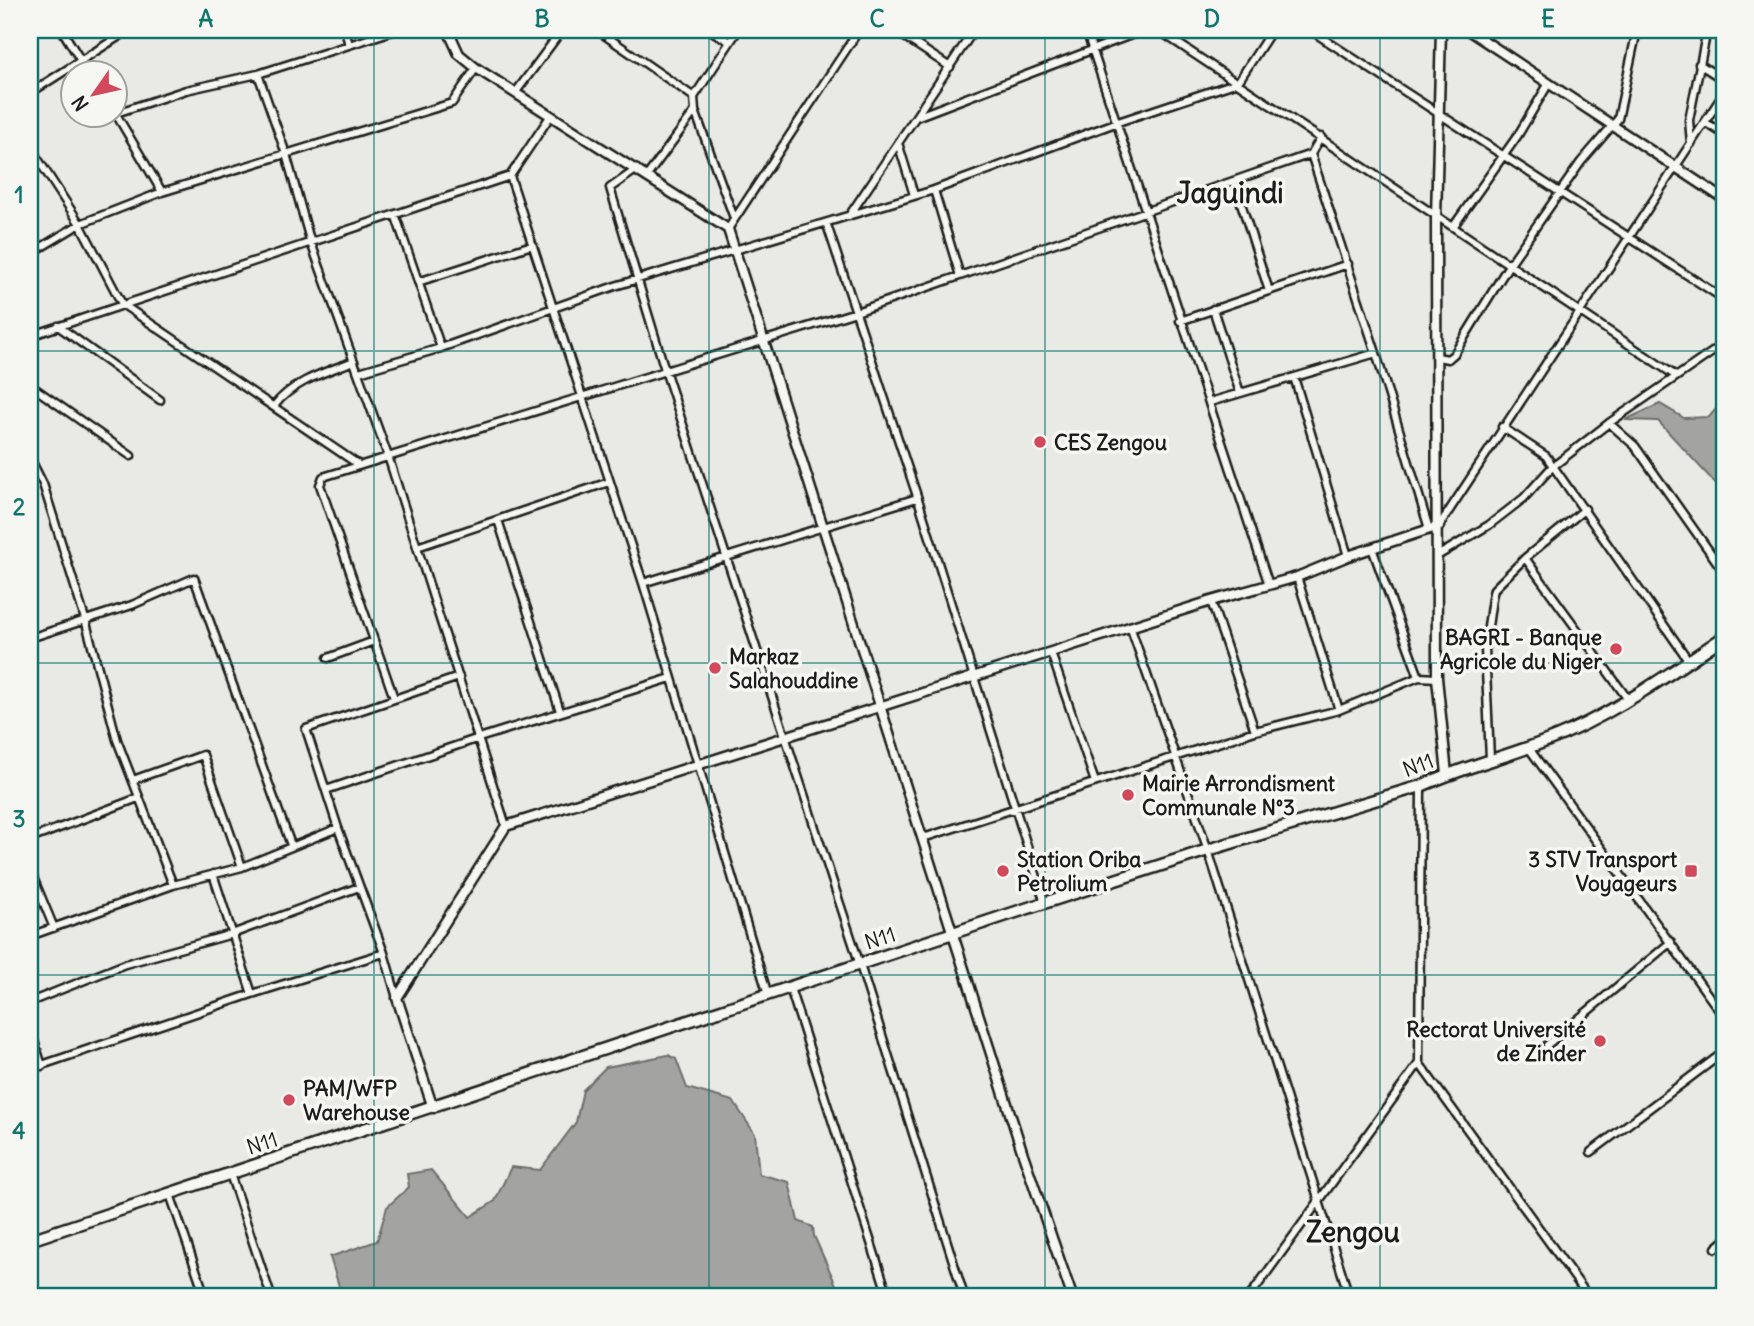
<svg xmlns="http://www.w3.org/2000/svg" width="1754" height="1326" viewBox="0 0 1754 1326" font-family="Delius,sans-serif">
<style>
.water{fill:#a3a3a1;stroke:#6d6d6c;stroke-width:2}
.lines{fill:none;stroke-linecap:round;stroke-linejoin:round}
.minor-casing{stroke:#1c1c1c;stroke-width:11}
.tertiary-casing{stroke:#1c1c1c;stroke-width:13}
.primary-casing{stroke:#1c1c1c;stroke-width:15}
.minor{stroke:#f6f6f2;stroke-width:6}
.tertiary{stroke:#f6f6f2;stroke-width:8}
.primary{stroke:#f6f6f2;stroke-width:10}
.grid{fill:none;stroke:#0f766e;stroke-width:2;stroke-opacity:0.55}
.poi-dot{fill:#d1495b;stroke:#f6f6f2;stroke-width:2.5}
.labels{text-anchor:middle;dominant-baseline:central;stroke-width:7;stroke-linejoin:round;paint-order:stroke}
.poi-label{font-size:21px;font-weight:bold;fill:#1c1c1c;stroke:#f6f6f2;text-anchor:start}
.street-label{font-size:21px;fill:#1c1c1c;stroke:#f6f6f2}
.district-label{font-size:28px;font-weight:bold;fill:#1c1c1c;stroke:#f6f6f2}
.neatline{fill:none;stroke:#0f766e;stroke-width:2.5}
.grid-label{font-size:23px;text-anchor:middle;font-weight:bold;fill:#0f766e}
</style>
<rect width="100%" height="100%" fill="#e9e9e5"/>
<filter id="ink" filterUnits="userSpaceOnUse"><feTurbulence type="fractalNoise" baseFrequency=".0143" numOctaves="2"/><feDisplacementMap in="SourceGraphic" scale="14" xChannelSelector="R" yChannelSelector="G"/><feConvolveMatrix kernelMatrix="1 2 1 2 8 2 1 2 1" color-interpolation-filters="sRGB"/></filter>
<g filter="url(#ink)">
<path class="water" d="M 1724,400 L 1724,488 L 1715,483 L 1658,421 L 1625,420 L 1660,404 L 1684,418 L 1709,417 Z
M 668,1055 L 676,1059 L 687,1088 L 733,1101 L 755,1134 L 759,1174 L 789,1182 L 798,1221 L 813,1227 L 814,1236 L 841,1296 L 342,1296 L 330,1257 L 377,1241 L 387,1207 L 409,1187 L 407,1174 L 431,1170 L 470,1217 L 495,1201 L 511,1167 L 540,1170 L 576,1122 L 583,1090 L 606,1067 Z"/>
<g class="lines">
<defs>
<path id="minor" d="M 62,30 L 89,74
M 345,30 L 349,45
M 597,30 L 694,97
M 710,30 L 730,42
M 894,30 L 950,67
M 1086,30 L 1269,585
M 1158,30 L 1676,376
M 1310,30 L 1724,299
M 1620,30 L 1636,36
M 1699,64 L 1724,80
M 258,74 L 286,154 L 310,240 L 388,456 L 506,826
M 516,92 L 562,30
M 30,93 L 129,30
M 695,111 L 734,218
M 116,113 L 186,90 L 258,74 L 396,30
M 116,114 L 162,192
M 916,117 L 1144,30
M 1706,123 L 1724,134
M 1691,144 L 1689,120 L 1707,30
M 899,146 L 914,195
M 30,147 L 80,224 L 122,304 L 359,465
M 1311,154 L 1376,353 L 1429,529
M 637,169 L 610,188 L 665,370 L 860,965 L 964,1296
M 510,176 L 643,583 L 768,995
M 647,176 L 695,111 L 694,97 L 738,30
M 1234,181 L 1269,291
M 934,190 L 960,276
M 395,214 L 441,348
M 849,216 L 974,30
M 827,225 L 918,499 L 1045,903
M 1453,227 L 1518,135 L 1549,83
M 728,229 L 859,30
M 30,254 L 80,224 L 162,192 L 452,103 L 476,68
M 418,282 L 532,245
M 1213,309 L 1240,393
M 1180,321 L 1348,264
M 58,326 L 160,400
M 30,336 L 510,176 L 551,115
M 1437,357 L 1448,359 L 1454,354 L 1509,265 L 1581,162 L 1618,119 L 1637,30
M 359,372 L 441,348 L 615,286 L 934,190 L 1118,122 L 1238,82 L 1272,30
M 1294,377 L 1348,556
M 30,385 L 131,456
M 1210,402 L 1376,353
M 274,406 C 293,381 326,372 354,361
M 1609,423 L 1635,446 L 1724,572
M 1502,427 L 1546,456 L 1689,661
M 30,458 L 43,484 L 85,619 L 117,740 L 173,885
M 1585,509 L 1525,558 L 1627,698
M 498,520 L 560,711
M 1439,526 L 1724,93
M 417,547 L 609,482
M 1372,548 L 1419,677
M 1439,555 L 1489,525 L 1524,498 L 1551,468 L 1609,423 L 1724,344
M 1297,577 L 1339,710
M 643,583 L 917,498
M 1211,601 L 1255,731
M 1130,626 L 1208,850 L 1349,1296
M 30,638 L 132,605 L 194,578 L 291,845
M 1051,653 L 1095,782
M 328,658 L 374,641
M 394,698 L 320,485 L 323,477 L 856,312 L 1311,154 L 1321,137
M 1528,747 L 1724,1017
M 1490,759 L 1485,648 L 1492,598 L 1494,589 L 1525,558
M 133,780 L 203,755 L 242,867
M 326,790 L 479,738 L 671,678
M 923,838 L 1255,731 L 1339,710 L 1419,677 L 1437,678
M 30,839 L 138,798
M 30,870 L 54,928
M 213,874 L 252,994
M 30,936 L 173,885 L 242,867 L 338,828
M 790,988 L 888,1296
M 397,998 L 384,953 L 338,828 L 306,729 L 459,677
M 30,1002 L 125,964 L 232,934 L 359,887
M 30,1028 L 42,1066
M 1547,1045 L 1671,942
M 1419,1063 L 1588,1296
M 30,1069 L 252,994 L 384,953
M 1591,1152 L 1724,1052
M 230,1174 L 271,1296
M 170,1194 L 205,1296
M 1716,1248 L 1724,1241
M 1250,1296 L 1419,1063 L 1421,786"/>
<path id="tertiary" d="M 448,30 L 459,54 L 476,68 L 728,229 L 1023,1154 L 1072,1296
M 1441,30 L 1436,217 L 1437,678 L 1447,774
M 1468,30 L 1724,199
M 433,1108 L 397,998 L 506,826 L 1211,601 L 1297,577 L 1348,556 L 1439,526"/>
<path id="primary" d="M 30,1240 L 1013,913 L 1208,850 L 1421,786 C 1469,764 1520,754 1568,732 C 1623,707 1674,671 1724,637"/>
</defs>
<use href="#minor" class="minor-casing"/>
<use href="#tertiary" class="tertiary-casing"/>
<use href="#primary" class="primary-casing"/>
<use href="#minor" class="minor"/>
<use href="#tertiary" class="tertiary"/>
<use href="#primary" class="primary"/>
</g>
</g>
<path class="grid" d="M 374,30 L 374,1296M 709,30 L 709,1296M 1045,30 L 1045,1296M 1380,30 L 1380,1296M 30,351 L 1724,351M 30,663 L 1724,663M 30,975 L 1724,975"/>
<g class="poi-dot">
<circle cx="1040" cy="442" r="7"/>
<circle cx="1616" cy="649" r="7"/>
<circle cx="715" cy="668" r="7"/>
<circle cx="1128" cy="795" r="7"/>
<circle cx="1003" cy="871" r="7"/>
<rect x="1684" y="864" width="14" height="14" rx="3.5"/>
<circle cx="1600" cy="1041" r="7"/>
<circle cx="289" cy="1100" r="7"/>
</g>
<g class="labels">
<g class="poi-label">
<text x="1054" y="442">CES Zengou</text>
<text x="1602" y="637" text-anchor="end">BAGRI - Banque<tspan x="1602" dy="24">Agricole du Niger</tspan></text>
<text x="729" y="656">Markaz<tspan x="729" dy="24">Salahouddine</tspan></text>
<text x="1142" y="783">Mairie Arrondisment<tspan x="1142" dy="24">Communale N°3</tspan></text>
<text x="1017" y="859">Station Oriba<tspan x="1017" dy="24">Petrolium</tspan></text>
<text x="1677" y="859" text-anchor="end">3 STV Transport<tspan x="1677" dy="24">Voyageurs</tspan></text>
<text x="1586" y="1029" text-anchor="end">Rectorat Université<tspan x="1586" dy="24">de Zinder</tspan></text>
<text x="303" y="1088">PAM/WFP<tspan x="303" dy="24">Warehouse</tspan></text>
</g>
<g class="street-label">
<text transform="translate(1418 765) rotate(-21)">N11</text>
<text transform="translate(880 938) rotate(-18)">N11</text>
<text transform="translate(262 1143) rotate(-18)">N11</text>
</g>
<g class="district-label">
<text x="1230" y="193">Jaguindi</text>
<text x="1353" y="1232">Zengou</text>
</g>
</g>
<rect width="1754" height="1326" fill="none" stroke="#f6f6f2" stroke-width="77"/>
<g transform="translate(94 94) rotate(236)"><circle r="33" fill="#f6f6f2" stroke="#9f9f9c" stroke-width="2"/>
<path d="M0-5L12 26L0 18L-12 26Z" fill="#d1495b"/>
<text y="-10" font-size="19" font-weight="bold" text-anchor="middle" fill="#1c1c1c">N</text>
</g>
<rect x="38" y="38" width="1678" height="1250" class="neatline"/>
<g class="grid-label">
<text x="206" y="27">A</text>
<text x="542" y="27">B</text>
<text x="877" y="27">C</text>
<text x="1212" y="27">D</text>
<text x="1548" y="27">E</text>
<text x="19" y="203">1</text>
<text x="19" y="515">2</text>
<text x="19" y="827">3</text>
<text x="19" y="1139">4</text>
</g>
</svg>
